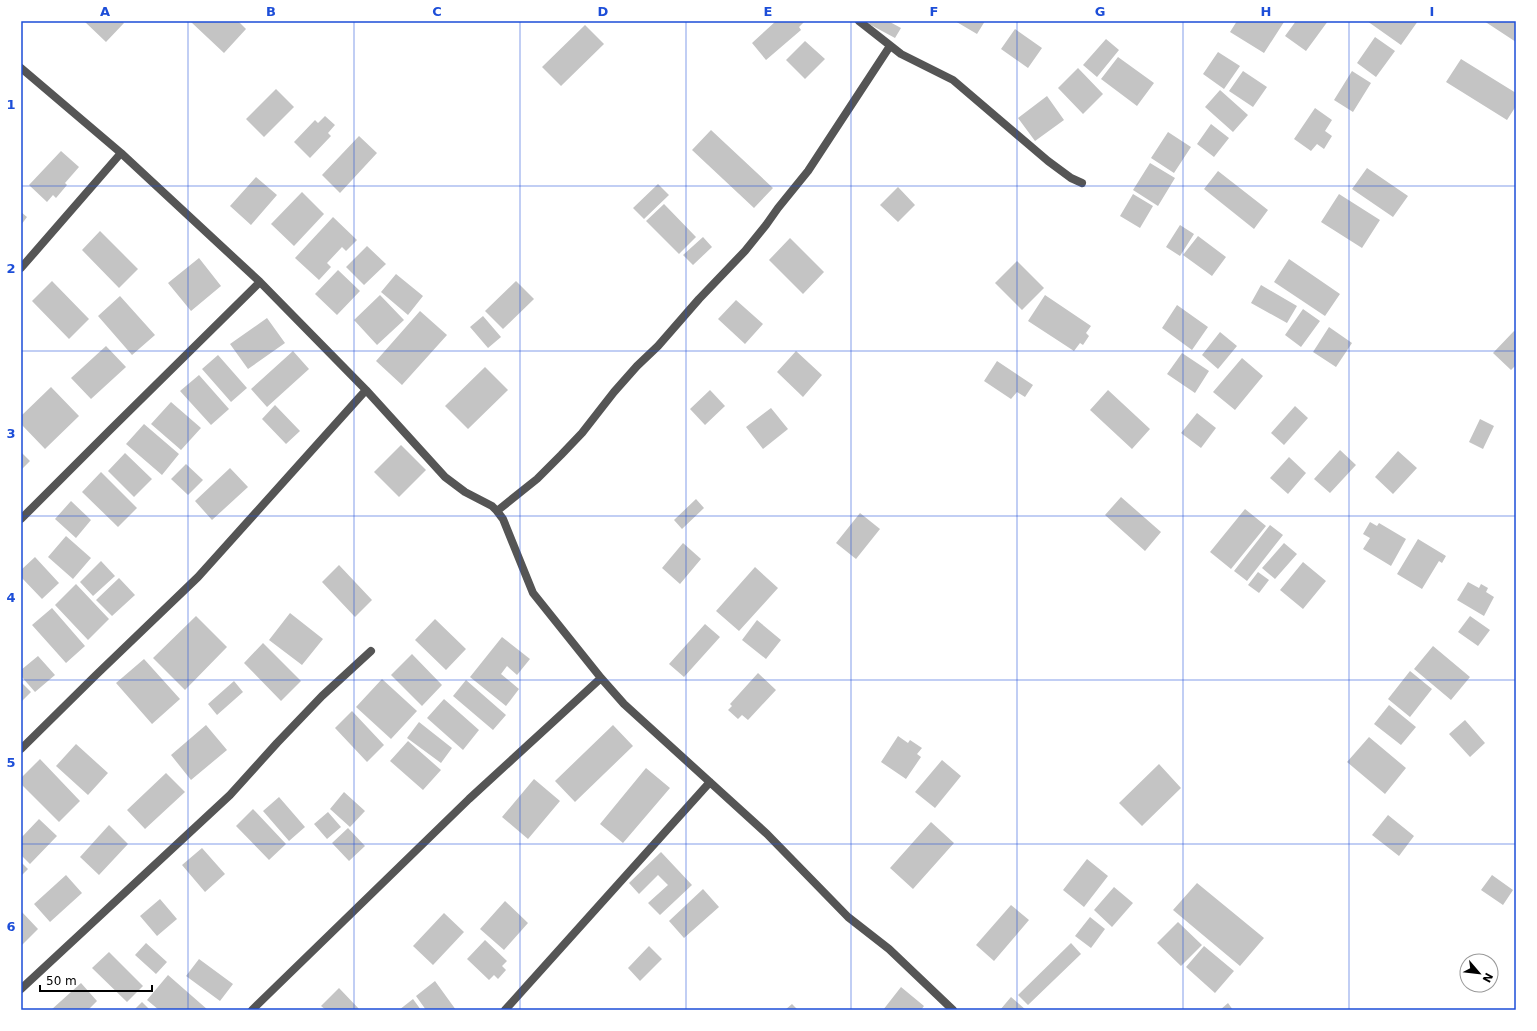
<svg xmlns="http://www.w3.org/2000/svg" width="1537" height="1031" viewBox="0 0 1537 1031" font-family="'DejaVu Sans',sans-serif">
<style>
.building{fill:#c4c4c4}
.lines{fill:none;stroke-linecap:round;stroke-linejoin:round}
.minor{stroke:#555;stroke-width:8}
.grid{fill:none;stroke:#1d4ed8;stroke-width:1;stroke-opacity:0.55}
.neatline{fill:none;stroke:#1d4ed8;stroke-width:1.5}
.grid-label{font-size:13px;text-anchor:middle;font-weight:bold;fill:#1d4ed8}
</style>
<rect width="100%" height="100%" fill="#fff"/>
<path class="building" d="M 84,21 L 122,21 L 124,23 L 106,42 Z
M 192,21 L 238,21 L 246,29 L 224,53 L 191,22 Z
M 776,21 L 802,21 L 804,22 L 799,27 L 801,30 L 766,60 L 752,43 Z
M 870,21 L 888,21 L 901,28 L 895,38 L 869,24 Z
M 955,21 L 985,21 L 977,34 Z
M 1237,21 L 1282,21 L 1284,22 L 1264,53 L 1230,32 Z
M 1296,21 L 1328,21 L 1306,51 L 1285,36 Z
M 1367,21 L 1418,21 L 1401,45 Z
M 1484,21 L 1516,21 L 1516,42 Z
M 585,25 L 604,44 L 561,86 L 542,67 Z
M 1015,29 L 1042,48 L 1028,68 L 1001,49 Z
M 1375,37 L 1395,51 L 1376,77 L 1357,63 Z
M 1106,39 L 1119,50 L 1097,77 L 1083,65 Z
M 805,41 L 825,59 L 805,79 L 786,60 Z
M 1218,52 L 1240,66 L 1224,89 L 1203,74 Z
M 1118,57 L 1154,83 L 1137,106 L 1101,79 Z
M 1461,59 L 1516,93 L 1516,106 L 1507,120 L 1446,82 Z
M 1078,68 L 1103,94 L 1083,114 L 1058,88 Z
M 1243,71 L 1267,87 L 1253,107 L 1229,91 Z
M 1352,71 L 1371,83 L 1353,112 L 1334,100 Z
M 276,89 L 294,107 L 264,137 L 246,119 Z
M 1220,90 L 1248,115 L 1233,132 L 1205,107 Z
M 1047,96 L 1064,120 L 1035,141 L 1018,118 Z
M 1315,108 L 1332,120 L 1325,131 L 1332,136 L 1324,149 L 1317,144 L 1311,151 L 1294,139 Z
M 325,116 L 335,125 L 328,133 L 331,136 L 310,158 L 294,142 L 315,120 L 318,123 Z
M 1211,124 L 1229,138 L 1214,157 L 1197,144 Z
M 711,130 L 773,188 L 754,208 L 692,150 Z
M 1168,132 L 1191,147 L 1174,173 L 1151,158 Z
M 359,136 L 377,153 L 340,193 L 322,175 Z
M 61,151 L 79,167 L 65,183 L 67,185 L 56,198 L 53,195 L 47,202 L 29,185 Z
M 1150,163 L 1175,178 L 1158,206 L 1133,190 Z
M 1367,168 L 1408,196 L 1393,217 L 1352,189 Z
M 1218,171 L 1268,210 L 1254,229 L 1204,189 Z
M 256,177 L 277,195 L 251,225 L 230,206 Z
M 658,184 L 669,195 L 644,219 L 633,208 Z
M 898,187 L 915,205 L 898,222 L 880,205 Z
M 302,192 L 324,214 L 294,246 L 271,224 Z
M 1133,194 L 1153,206 L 1140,228 L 1120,216 Z
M 1339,194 L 1380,220 L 1362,248 L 1321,222 Z
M 664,204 L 696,237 L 679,254 L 646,221 Z
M 21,212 L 27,217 L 21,225 Z
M 333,217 L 357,240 L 346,251 L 342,247 L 327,263 L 331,267 L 319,280 L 295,258 Z
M 1180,225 L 1194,234 L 1180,256 L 1166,247 Z
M 100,231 L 138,269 L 119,288 L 82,250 Z
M 1198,236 L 1226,257 L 1212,276 L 1183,255 Z
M 703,237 L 712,247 L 693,265 L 683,255 Z
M 790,238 L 824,272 L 803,294 L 769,260 Z
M 367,246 L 386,264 L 364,285 L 346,267 Z
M 199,258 L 221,286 L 191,311 L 168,283 Z
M 1289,259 L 1340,294 L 1325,316 L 1274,282 Z
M 1017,261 L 1044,288 L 1022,310 L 995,283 Z
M 338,270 L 360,291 L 337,315 L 315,294 Z
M 396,274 L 423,296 L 408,315 L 381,292 Z
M 52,281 L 89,319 L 69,339 L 32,301 Z
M 516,281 L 534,299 L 503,329 L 485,311 Z
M 1261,285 L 1297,306 L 1287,323 L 1251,303 Z
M 380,295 L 404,320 L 377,345 L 354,320 Z
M 1045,295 L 1091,326 L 1086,333 L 1089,336 L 1083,345 L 1080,343 L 1074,351 L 1028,321 Z
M 120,296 L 155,335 L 132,355 L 98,316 Z
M 736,300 L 763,324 L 745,344 L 718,319 Z
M 1177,305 L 1208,327 L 1192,350 L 1162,328 Z
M 1303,309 L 1320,321 L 1301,347 L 1285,335 Z
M 420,311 L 447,335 L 402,385 L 376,361 Z
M 483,316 L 501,337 L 488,348 L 470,327 Z
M 267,318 L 285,343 L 248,369 L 230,344 Z
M 1329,327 L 1352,343 L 1336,367 L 1313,352 Z
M 1514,331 L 1516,332 L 1516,365 L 1511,370 L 1493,353 Z
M 1220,332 L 1237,346 L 1218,369 L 1202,355 Z
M 106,346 L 126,367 L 91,399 L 71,378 Z
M 293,351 L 309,369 L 267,407 L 251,389 Z
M 796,351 L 822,375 L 803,397 L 777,372 Z
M 1182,353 L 1209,371 L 1195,393 L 1167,374 Z
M 218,355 L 247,388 L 231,402 L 202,369 Z
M 1242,358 L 1263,376 L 1235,410 L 1213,392 Z
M 997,361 L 1033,385 L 1025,397 L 1017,392 L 1011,399 L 984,381 Z
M 485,367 L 508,390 L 468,429 L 445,406 Z
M 199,375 L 229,409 L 211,425 L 180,391 Z
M 51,387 L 79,416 L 45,449 L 21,424 L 21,416 Z
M 710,390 L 725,406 L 705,425 L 690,409 Z
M 1108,390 L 1150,429 L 1132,449 L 1090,410 Z
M 171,402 L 201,428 L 181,450 L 151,424 Z
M 275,405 L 300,431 L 286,444 L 262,419 Z
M 1295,406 L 1308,418 L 1284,445 L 1271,433 Z
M 771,408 L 788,429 L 763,449 L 746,427 Z
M 1197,413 L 1216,428 L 1201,448 L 1181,433 Z
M 1480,419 L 1494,426 L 1483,449 L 1469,442 Z
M 144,424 L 179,454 L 162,475 L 126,444 Z
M 401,445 L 426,470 L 399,497 L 374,472 Z
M 1340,450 L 1356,465 L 1330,493 L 1314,479 Z
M 1398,451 L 1417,468 L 1393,494 L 1375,477 Z
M 21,452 L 30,461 L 21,470 Z
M 125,453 L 152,479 L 134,497 L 108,471 Z
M 1289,457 L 1306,473 L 1288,494 L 1270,478 Z
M 186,464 L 203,480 L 188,495 L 171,479 Z
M 230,468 L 248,487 L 212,520 L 195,501 Z
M 101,472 L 137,508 L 118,527 L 82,492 Z
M 1121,497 L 1161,532 L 1145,551 L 1105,515 Z
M 696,499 L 704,508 L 682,529 L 674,520 Z
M 71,501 L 91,520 L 76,538 L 55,519 Z
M 1245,509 L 1266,526 L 1231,569 L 1210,552 Z
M 860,513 L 880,529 L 856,559 L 836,543 Z
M 1370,522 L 1377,526 L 1379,523 L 1406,539 L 1391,566 L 1363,549 L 1370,538 L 1363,534 Z
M 1270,525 L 1283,535 L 1247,581 L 1234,571 Z
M 66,536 L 91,558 L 73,579 L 48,557 Z
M 1418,539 L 1446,556 L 1442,563 L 1439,561 L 1422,589 L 1397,574 Z
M 683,543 L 701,559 L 680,584 L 662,568 Z
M 1284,543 L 1297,554 L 1275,579 L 1262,568 Z
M 35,557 L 59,583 L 42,599 L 21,577 L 21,570 Z
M 101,561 L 115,576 L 93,596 L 80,582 Z
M 1303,562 L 1326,581 L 1303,609 L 1280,590 Z
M 339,565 L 372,600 L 355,617 L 322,582 Z
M 755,567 L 778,588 L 739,631 L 716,611 Z
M 1258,572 L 1269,580 L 1259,593 L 1248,585 Z
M 119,578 L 135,595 L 112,616 L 96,600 Z
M 1468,582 L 1479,588 L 1481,584 L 1488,588 L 1486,592 L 1494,597 L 1484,616 L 1457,600 Z
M 76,584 L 109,619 L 88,640 L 55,605 Z
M 52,608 L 85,646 L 66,663 L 32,625 Z
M 290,613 L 323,639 L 302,665 L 269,640 Z
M 196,616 L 227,647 L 185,690 L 153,658 Z
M 1470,616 L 1490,630 L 1478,646 L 1458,632 Z
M 435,619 L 466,649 L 446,670 L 415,640 Z
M 757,620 L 781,640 L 766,659 L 742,640 Z
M 705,624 L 720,637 L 684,677 L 669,664 Z
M 502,637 L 530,659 L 517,675 L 507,666 L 501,674 L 519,689 L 506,706 L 470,677 Z
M 263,643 L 301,681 L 281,701 L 244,663 Z
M 1433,646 L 1470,677 L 1451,700 L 1414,669 Z
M 412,654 L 442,685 L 422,706 L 391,675 Z
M 38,656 L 55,675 L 35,692 L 21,676 L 21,670 Z
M 144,659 L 180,699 L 152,724 L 116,683 Z
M 1410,671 L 1432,689 L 1410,717 L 1388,699 Z
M 758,673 L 776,690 L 748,720 L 742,715 L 738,719 L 728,710 L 732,706 L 730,704 Z
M 382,679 L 417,711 L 391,739 L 356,707 Z
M 466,680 L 506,715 L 493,730 L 453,696 Z
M 234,681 L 243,692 L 217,715 L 208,704 Z
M 21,682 L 31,692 L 21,702 Z
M 444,699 L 479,730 L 463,750 L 427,718 Z
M 1389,705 L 1416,727 L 1401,745 L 1374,724 Z
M 352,711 L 384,745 L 367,762 L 335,728 Z
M 1465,720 L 1485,743 L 1470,757 L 1449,734 Z
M 419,722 L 452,748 L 441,763 L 407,738 Z
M 206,725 L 227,750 L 191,780 L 171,755 Z
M 613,725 L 633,746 L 575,802 L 555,781 Z
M 898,736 L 908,743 L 910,740 L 922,748 L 917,754 L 921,757 L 906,779 L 881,762 Z
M 1369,737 L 1406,768 L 1385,794 L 1347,762 Z
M 408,741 L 441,770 L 423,790 L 390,761 Z
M 76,744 L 108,773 L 88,795 L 56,766 Z
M 40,759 L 80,801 L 59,822 L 21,784 L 21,778 Z
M 942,760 L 961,776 L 935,808 L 915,792 Z
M 1159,764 L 1181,788 L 1142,826 L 1119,803 Z
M 646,768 L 670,788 L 623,843 L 600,824 Z
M 166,773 L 185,792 L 145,829 L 127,810 Z
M 534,779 L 560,801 L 528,839 L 502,817 Z
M 344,792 L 365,811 L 350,827 L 330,809 Z
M 279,797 L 305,827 L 289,841 L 263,811 Z
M 253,809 L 286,844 L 269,860 L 236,826 Z
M 328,812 L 341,827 L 327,839 L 314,824 Z
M 1388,815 L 1414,836 L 1399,856 L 1372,835 Z
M 39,819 L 57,836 L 30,864 L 21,855 L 21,838 Z
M 931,822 L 954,843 L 913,889 L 890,868 Z
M 109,825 L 128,844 L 99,875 L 80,857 Z
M 348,828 L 365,846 L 349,861 L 332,843 Z
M 202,848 L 225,874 L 205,892 L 182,865 Z
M 661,852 L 692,885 L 660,915 L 648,903 L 668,885 L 658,875 L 639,894 L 629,883 Z
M 1087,859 L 1108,876 L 1084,907 L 1063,890 Z
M 21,862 L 28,869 L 21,876 Z
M 66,875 L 82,893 L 50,922 L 34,904 Z
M 1492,875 L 1513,890 L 1503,905 L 1481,890 Z
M 1197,883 L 1264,938 L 1240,966 L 1173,910 Z
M 1114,887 L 1133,903 L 1112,927 L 1094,910 Z
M 703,889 L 719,907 L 684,938 L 669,921 Z
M 160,899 L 177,919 L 157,936 L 140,916 Z
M 505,901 L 528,923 L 504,950 L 480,929 Z
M 1011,905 L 1029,920 L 994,961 L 976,945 Z
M 21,911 L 38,929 L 21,946 Z
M 444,913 L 464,932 L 433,965 L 413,946 Z
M 1090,917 L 1105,929 L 1091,948 L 1075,936 Z
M 1178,922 L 1202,945 L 1181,966 L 1157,943 Z
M 485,940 L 507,961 L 502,966 L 506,970 L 498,979 L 494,975 L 489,980 L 467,959 Z
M 146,943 L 167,962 L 156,974 L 135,955 Z
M 1071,943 L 1081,954 L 1028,1005 L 1018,995 Z
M 649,946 L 662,959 L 640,981 L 628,968 Z
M 1204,946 L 1234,971 L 1215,993 L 1186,967 Z
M 109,952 L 143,986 L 127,1002 L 92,968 Z
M 199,959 L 233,984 L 220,1001 L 186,976 Z
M 168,975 L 208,1010 L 159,1010 L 147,1000 Z
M 435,981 L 456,1010 L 426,1010 L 416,996 Z
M 81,983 L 97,1001 L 88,1010 L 51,1010 Z
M 901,987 L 924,1006 L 921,1010 L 883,1010 Z
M 339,988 L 360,1010 L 326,1010 L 321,1006 Z
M 1011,997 L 1026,1010 L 1000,1010 Z
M 413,999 L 421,1010 L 399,1010 Z
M 142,1002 L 150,1010 L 134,1010 Z
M 1228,1003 L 1233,1010 L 1220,1010 Z
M 792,1004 L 798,1010 L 785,1010 Z"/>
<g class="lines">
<path class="minor" d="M 859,21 L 901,54 L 953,80 L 1048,161 L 1071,178 L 1082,183
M 21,68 L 121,153 L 260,282 L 366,390 L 445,477 L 465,492 L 492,506 L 497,511 L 503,519 L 533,593 L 601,678 L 624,704 L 767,834 L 848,917 L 889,949 L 953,1010
M 21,268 L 121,153
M 497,511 L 537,479 L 561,455 L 582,433 L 614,392 L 637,366 L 658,346 L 699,299 L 745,251 L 766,225 L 778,208 L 808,171 L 890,46
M 21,519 L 109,431 L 260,282
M 21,749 L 96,675 L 198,577 L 366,390
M 21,989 L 230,795 L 277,743 L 322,696 L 371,651
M 252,1010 L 469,799 L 601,678
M 505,1010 L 710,782"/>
</g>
<path class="grid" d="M 188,21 L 188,1010M 354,21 L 354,1010M 520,21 L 520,1010M 686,21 L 686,1010M 851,21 L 851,1010M 1017,21 L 1017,1010M 1183,21 L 1183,1010M 1349,21 L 1349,1010M 21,186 L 1516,186M 21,351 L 1516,351M 21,516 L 1516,516M 21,680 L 1516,680M 21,844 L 1516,844"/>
<rect width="1537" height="1031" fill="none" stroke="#ffffff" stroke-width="44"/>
<g transform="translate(1479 973) rotate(118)"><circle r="19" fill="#ffffff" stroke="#999999"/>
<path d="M0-3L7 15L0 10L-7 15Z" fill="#000000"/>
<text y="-6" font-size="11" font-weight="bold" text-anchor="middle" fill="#000000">N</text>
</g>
<path d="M40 985v6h112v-6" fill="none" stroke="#000000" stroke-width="2"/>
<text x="46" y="985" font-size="12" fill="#000000" stroke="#ffffff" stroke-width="3" paint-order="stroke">50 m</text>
<rect x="22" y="22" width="1493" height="987" class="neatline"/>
<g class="grid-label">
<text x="105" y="16">A</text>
<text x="271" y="16">B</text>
<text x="437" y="16">C</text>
<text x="603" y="16">D</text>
<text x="768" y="16">E</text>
<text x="934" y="16">F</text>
<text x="1100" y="16">G</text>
<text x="1266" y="16">H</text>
<text x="1432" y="16">I</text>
<text x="11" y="109">1</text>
<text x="11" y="273">2</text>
<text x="11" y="438">3</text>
<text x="11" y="602">4</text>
<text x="11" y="767">5</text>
<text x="11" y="931">6</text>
</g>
</svg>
